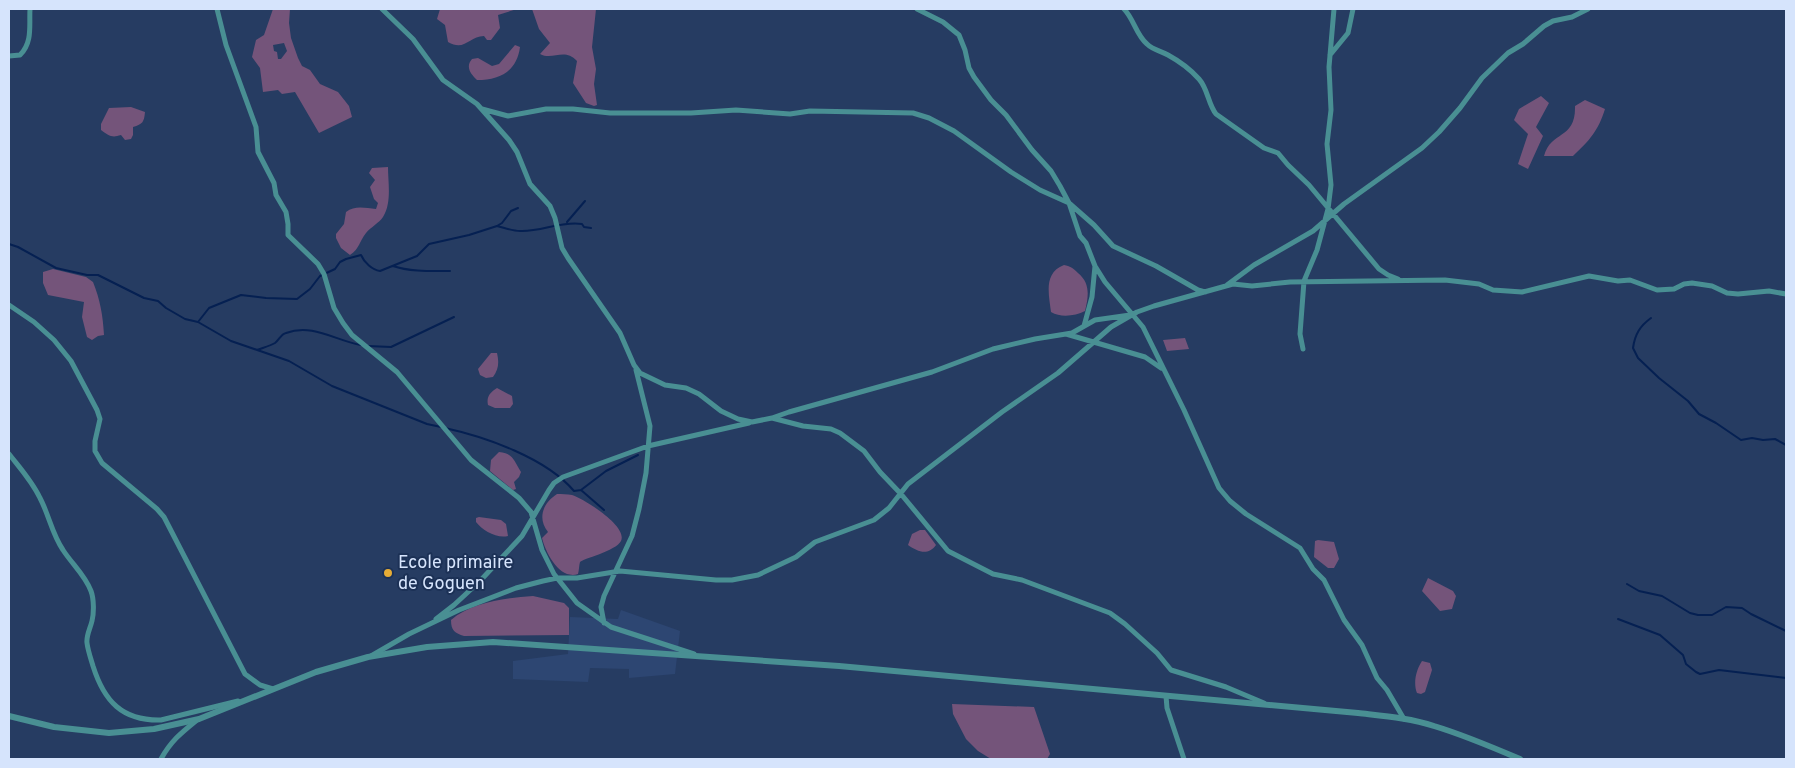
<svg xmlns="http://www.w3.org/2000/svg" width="1795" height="768" viewBox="0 0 1795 768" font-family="Overpass,sans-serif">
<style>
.built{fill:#2d4672}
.green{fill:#74547a;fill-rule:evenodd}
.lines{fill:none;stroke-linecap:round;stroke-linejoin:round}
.stream{stroke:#052052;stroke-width:2}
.minor{stroke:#498f93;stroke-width:5}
.tertiary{stroke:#498f93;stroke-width:6}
.poi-dot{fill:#e6ac36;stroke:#1c3156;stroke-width:2}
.labels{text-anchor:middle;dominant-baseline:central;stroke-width:4;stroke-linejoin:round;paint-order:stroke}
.poi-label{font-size:18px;fill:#d6e4fc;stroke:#1c3156;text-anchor:start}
</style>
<rect width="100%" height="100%" fill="#263c62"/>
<path class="built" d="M 621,610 L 680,631 L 675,674 L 629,678 L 629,669 L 590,668 L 588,682 L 513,679 L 513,661 L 568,654 L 570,617 L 618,619 Z"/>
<path class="green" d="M 273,9 L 290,9 L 289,23 L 291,38 L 298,58 L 302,66 L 310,70 L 320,84 L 338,92 L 349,106 L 352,117 L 319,133 L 295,92 L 282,94 L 278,90 L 263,92 L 260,68 L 252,57 L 256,40 L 264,35 ZM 284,43 L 287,51 L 281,59 L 278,59 L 277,52 L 274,51 L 273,45 Z
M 440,9 L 517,9 L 498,15 L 500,28 L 491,40 L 487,40 L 484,36 C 469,36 465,52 448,42 L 445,25 L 437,19 Z
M 532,9 L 596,9 L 592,47 L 596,69 L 594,84 L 597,105 L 594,106 L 586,103 L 573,83 L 577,61 C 564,47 553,61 540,54 L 550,43 L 539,29 Z
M 515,45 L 520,47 C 517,71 500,80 477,80 C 471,74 465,67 472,59 L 478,58 L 492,66 L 499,64 Z
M 1541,96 L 1549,103 L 1536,127 L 1543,136 L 1528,169 L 1518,164 L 1528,134 L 1514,120 L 1519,109 Z
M 1585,100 L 1605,109 C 1598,131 1590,140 1573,156 L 1544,156 C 1551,130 1576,140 1575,106 Z
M 131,107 L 145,112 C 144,122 143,124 133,127 L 133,135 L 131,139 L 125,140 L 121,135 C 112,138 109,136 101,130 L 101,124 L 109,108 Z
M 388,167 C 388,182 392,203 383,217 C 379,223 371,227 366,233 C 359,242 360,248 350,255 L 341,248 L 336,238 L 336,234 L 344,224 L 346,212 C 355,205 365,208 376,209 L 378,203 L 374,199 L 370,187 L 375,180 L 369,173 L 372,168 Z
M 1064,265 C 1070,266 1073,268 1078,273 C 1090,283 1089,295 1085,311 C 1075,316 1061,318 1051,312 C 1049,295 1043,273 1064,265 Z
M 53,269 L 86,277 L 93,282 C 100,299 103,316 104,335 L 98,336 L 92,340 L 87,337 L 82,317 L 84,302 L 48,295 L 43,283 L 43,272 Z
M 1185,338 L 1189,349 L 1167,351 L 1163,340 Z
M 491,353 L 497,353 C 499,362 499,369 493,377 L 486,378 L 480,375 L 478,369 Z
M 497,388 L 512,396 L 513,404 L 510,408 L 495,408 L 488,405 C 486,396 491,392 497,388 Z
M 499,452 C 513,453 514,461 521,472 L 519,477 L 514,482 L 516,489 L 513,490 L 490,471 L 491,460 Z
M 557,494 C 562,494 567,494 572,495 C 584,499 628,526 621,541 C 616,551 582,559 580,562 C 579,565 579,571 578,574 C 560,580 546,554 542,538 L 548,532 C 537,518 543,503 557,494 Z
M 479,517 L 501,520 L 506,524 L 508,536 C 497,539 482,530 476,522 L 476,518 Z
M 920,530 L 925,530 L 936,545 C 928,556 918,552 908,545 L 912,534 Z
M 1318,540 L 1334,542 L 1339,559 L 1334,568 L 1328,568 L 1314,557 L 1315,541 Z
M 1428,578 L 1453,591 L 1456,596 L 1452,609 L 1440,611 L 1422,591 Z
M 533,596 L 564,603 L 569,608 L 569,635 L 464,636 C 455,633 451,631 451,620 C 472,602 506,598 533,596 Z
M 1422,661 L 1430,663 L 1432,670 L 1425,692 L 1421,694 L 1417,693 C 1413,683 1416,670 1422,661 Z
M 952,704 L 1034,707 L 1050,754 L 1047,759 L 991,759 L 978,751 L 966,739 L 953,714 Z"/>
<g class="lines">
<path class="stream" d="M 567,222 L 585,201
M 497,226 C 505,228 513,231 520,231 C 541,232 560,221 582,224 L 584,227 L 591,228
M 9,244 L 18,247 L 56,268 L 87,275 L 98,275 L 144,298 L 158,301 L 166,308 L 185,319 L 198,322 L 231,341 L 289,361 L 332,386 L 427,424 L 441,427
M 393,266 C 410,272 432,271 450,271
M 1651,318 C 1640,326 1635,334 1633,348 L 1638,358 L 1659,378 L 1688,401 L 1699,414 L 1716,423 L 1741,440 L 1752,438 L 1763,440 L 1775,439 L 1786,445
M 198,322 L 209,308 L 241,295 L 266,298 L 297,299 L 310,289 L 320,276 L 335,269 L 340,262 L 346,259 L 361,255 C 364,262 372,270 380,271 L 417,256 L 429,244 L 469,235 L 497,226 L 502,223 L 511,211 L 518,208
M 368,346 L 391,347 L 454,317
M 257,350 C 262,348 270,346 275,343 C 279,340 281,334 286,333 C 313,323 336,341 361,345
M 445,428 C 486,437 546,458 574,491 L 581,490 L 606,471 L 638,455
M 581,490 L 604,510
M 1627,584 L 1639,591 L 1662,596 L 1690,613 L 1698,615 L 1712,615 L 1726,607 L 1742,608 L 1751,614 L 1786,631
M 1618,619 L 1660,635 L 1683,655 L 1686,664 L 1696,672 L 1700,674 L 1719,670 L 1786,678"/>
<path class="minor" d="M 217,9 L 226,45 L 256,127 L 258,152 L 274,183 L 276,195 L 286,212 L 288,224 L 288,235 L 318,264 L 324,274 L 334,308 L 343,323 L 352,335 L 397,372 L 471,460 L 519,498 L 531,512 L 542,550 L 554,574 L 577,603 L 611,627 L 694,654
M 382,9 L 413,39 L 443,80 L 477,104 L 509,140 L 517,152 L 530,184 L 550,206 L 555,218 L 562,248 L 568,258 L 620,333 L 634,365 L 640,373 L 665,385 L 686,388 L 699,394 L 721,411 L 738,419 L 752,422 L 772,418 L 803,426 L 831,429 L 840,433 L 864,451 L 880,472 L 901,494 L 948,551 L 993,574 L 1022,580 L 1110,613 L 1125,624 L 1157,653 L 1171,670 L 1226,687 L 1264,703
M 917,9 L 943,22 L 959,35 L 965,50 L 969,68 L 974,77 L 991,100 L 1006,115 L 1032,150 L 1051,171 L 1060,186 L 1069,203 L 1080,236 L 1086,243 L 1095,266 L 1105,282 L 1143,327 L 1184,410 L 1219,488 L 1230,501 L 1246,514 L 1300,548 L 1313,569 L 1324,580 L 1344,620 L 1362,645 L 1377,678 L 1387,690 L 1404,719
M 1124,9 C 1134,19 1136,35 1147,44 C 1153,50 1161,51 1168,55 C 1179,61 1191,70 1199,79 C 1208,89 1208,104 1216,114 L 1264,148 L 1278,153 L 1288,165 L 1309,185 L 1379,269 L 1388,275 L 1398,279
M 1330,55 L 1348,33 L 1353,9
M 9,56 L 20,55 C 33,42 29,25 30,9
M 482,109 L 508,116 L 546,109 L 573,109 L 610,113 L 691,113 L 736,110 L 790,114 L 810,111 L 913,113 L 929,118 L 954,131 L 1011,172 L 1040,190 L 1069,203 L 1094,225 L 1113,246 L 1156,266 L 1198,290 L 1205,292
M 1227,285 L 1254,265 L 1313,231 L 1344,204 L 1422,148 L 1439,132 L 1460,108 L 1482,78 L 1508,53 L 1523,44 L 1544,26 L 1553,21 L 1572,17 L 1588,9
M 9,305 L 34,322 L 54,340 L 71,361 L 97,410 L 100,419 L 95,441 L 95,451 L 102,463 L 157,509 L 164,517 L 245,674 L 260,685 L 273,689
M 1084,326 L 1092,297 L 1095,266
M 1066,334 L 1145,357 L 1161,368
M 1303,349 L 1300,334 L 1304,281 L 1317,250 L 1328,209 L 1331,185 L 1327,144 L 1331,110 L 1329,67 L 1334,9
M 772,418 L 789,412 L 932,372 L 993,349 L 1035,339 L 1072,333 L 1095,320 L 1130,315
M 9,454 C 20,468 32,481 40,498 C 49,515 52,534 63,550 C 72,564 85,575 91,591 C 94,599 94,613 92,621 C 90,629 86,636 87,643 C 88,651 91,659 93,666 C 104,701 122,721 161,720 L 238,701
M 436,619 L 454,605 L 480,581 L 522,536 L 549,490 L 554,483 L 563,477 L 648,446 L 749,423
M 604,623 L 601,607 L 604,596 L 632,536 L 639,509 L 646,473 L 650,426 L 636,370
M 371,656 L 409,634 L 459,610 L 516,588 L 543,581 L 557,578 L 577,578 L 620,571 L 716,580 L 732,580 L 758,575 L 796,557 L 815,542 L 874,520 L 889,508 L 908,484 L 1002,412 L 1058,373 L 1111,327 L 1137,312 L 1154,306 L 1233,284 L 1252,286 L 1290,282 L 1445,280 L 1479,284 L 1493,290 L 1522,292 L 1589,276 L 1618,281 L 1630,280 L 1657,290 L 1674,289 L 1684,284 L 1692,283 L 1712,286 L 1727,293 L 1738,294 L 1769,291 L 1786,294
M 1166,696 L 1167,708 L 1184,759
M 161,759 C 171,741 181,733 197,720"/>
<path class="tertiary" d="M 9,716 L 54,727 L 109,733 L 154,729 L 199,719 L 316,672 L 368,657 L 427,647 L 493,642 L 839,666 L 1358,713 C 1384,716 1410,718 1434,726 C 1464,735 1492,747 1520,759"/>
</g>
<circle class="poi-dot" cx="388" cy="573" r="5"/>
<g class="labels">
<g class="poi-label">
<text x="398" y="563">Ecole primaire<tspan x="398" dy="21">de Goguen</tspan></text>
</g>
</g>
<rect width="1795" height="768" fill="none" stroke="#d6e4fc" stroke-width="20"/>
</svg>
